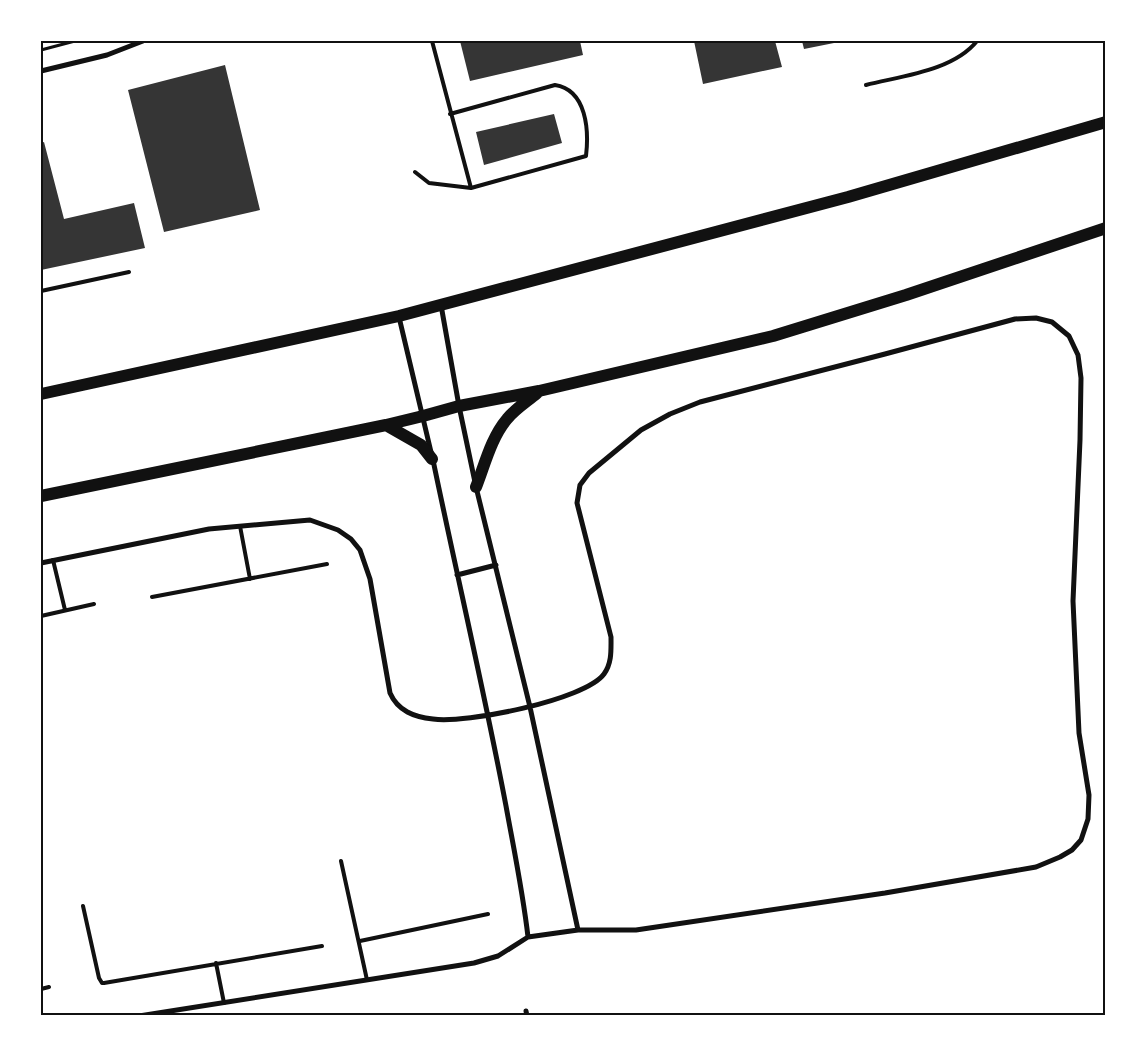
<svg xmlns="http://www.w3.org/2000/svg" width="1147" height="1057" viewBox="0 0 1147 1057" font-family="Barlow,sans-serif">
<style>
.building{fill:#353535}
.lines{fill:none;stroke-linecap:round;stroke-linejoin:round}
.path{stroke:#111;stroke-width:3}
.service{stroke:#111;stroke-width:4}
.minor{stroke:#111;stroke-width:5}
.primary{stroke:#111;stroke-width:12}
.neatline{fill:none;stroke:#111;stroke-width:2}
</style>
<rect width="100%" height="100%" fill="#fff"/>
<path class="building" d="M 460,41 L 580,41 L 583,55 L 470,81 Z
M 694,41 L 775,41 L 782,67 L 703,84 Z
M 802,41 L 839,41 L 839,42 L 804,49 Z
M 225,65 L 260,210 L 164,232 L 128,90 Z
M 554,114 L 562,143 L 484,165 L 476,132 Z
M 44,142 L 64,219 L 134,203 L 145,248 L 41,270 L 41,143 Z"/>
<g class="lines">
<path class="path" d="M 41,50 L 75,41"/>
<path class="service" d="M 866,85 C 901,76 953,71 977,41
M 450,114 L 555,85 C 587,90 589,131 586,156 L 471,188
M 415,172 L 429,183 L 471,188 L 432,41
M 41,291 L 129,272
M 240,526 L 250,579
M 53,560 L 65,610
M 152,597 L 327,564
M 41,616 L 94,604
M 341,861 L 367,980
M 83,906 L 99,978 L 102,983 L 104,983 L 322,946
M 360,941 L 488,914
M 216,963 L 224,1003
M 41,989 L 49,987"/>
<path class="minor" d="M 41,71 L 107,55 L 143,41
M 441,305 L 459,406 L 476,487 L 530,707 L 578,930
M 399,317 L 431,452
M 433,460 C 457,576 484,690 506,806 C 514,850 523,893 528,937
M 41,563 L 209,529 L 310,520 L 338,530 L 351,539 L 360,550 L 370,579 L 390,693 C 398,711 414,717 433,719 C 465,724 585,700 604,674 C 612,663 611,650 611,637 L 577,503 L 580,485 L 589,473 L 641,430 L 670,414 L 700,402 L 885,354 L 1015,319 L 1036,318 L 1052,322 L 1069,336 L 1078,355 L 1081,378 L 1080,440 L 1073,601 L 1079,733 L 1089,795 L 1088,819 L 1081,840 L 1072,850 L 1060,857 L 1036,867 L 885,893 L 636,930 L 578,930 L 528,937 L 498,956 L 474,963 L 139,1016
M 457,575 L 496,565
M 526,1011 L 527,1016"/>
<path class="primary" d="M 41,394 L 399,316 L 848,197 L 1106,122
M 386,425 L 421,445 L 432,459
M 476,487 C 485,464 491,438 507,419 C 515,409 528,401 537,393
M 41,496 L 386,425 L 423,416 L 459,406 L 539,391 L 773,336 L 906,295 L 1106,228"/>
</g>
<rect width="1147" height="1057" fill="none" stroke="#ffffff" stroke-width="85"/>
<rect x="42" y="42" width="1062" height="972" class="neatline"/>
</svg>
